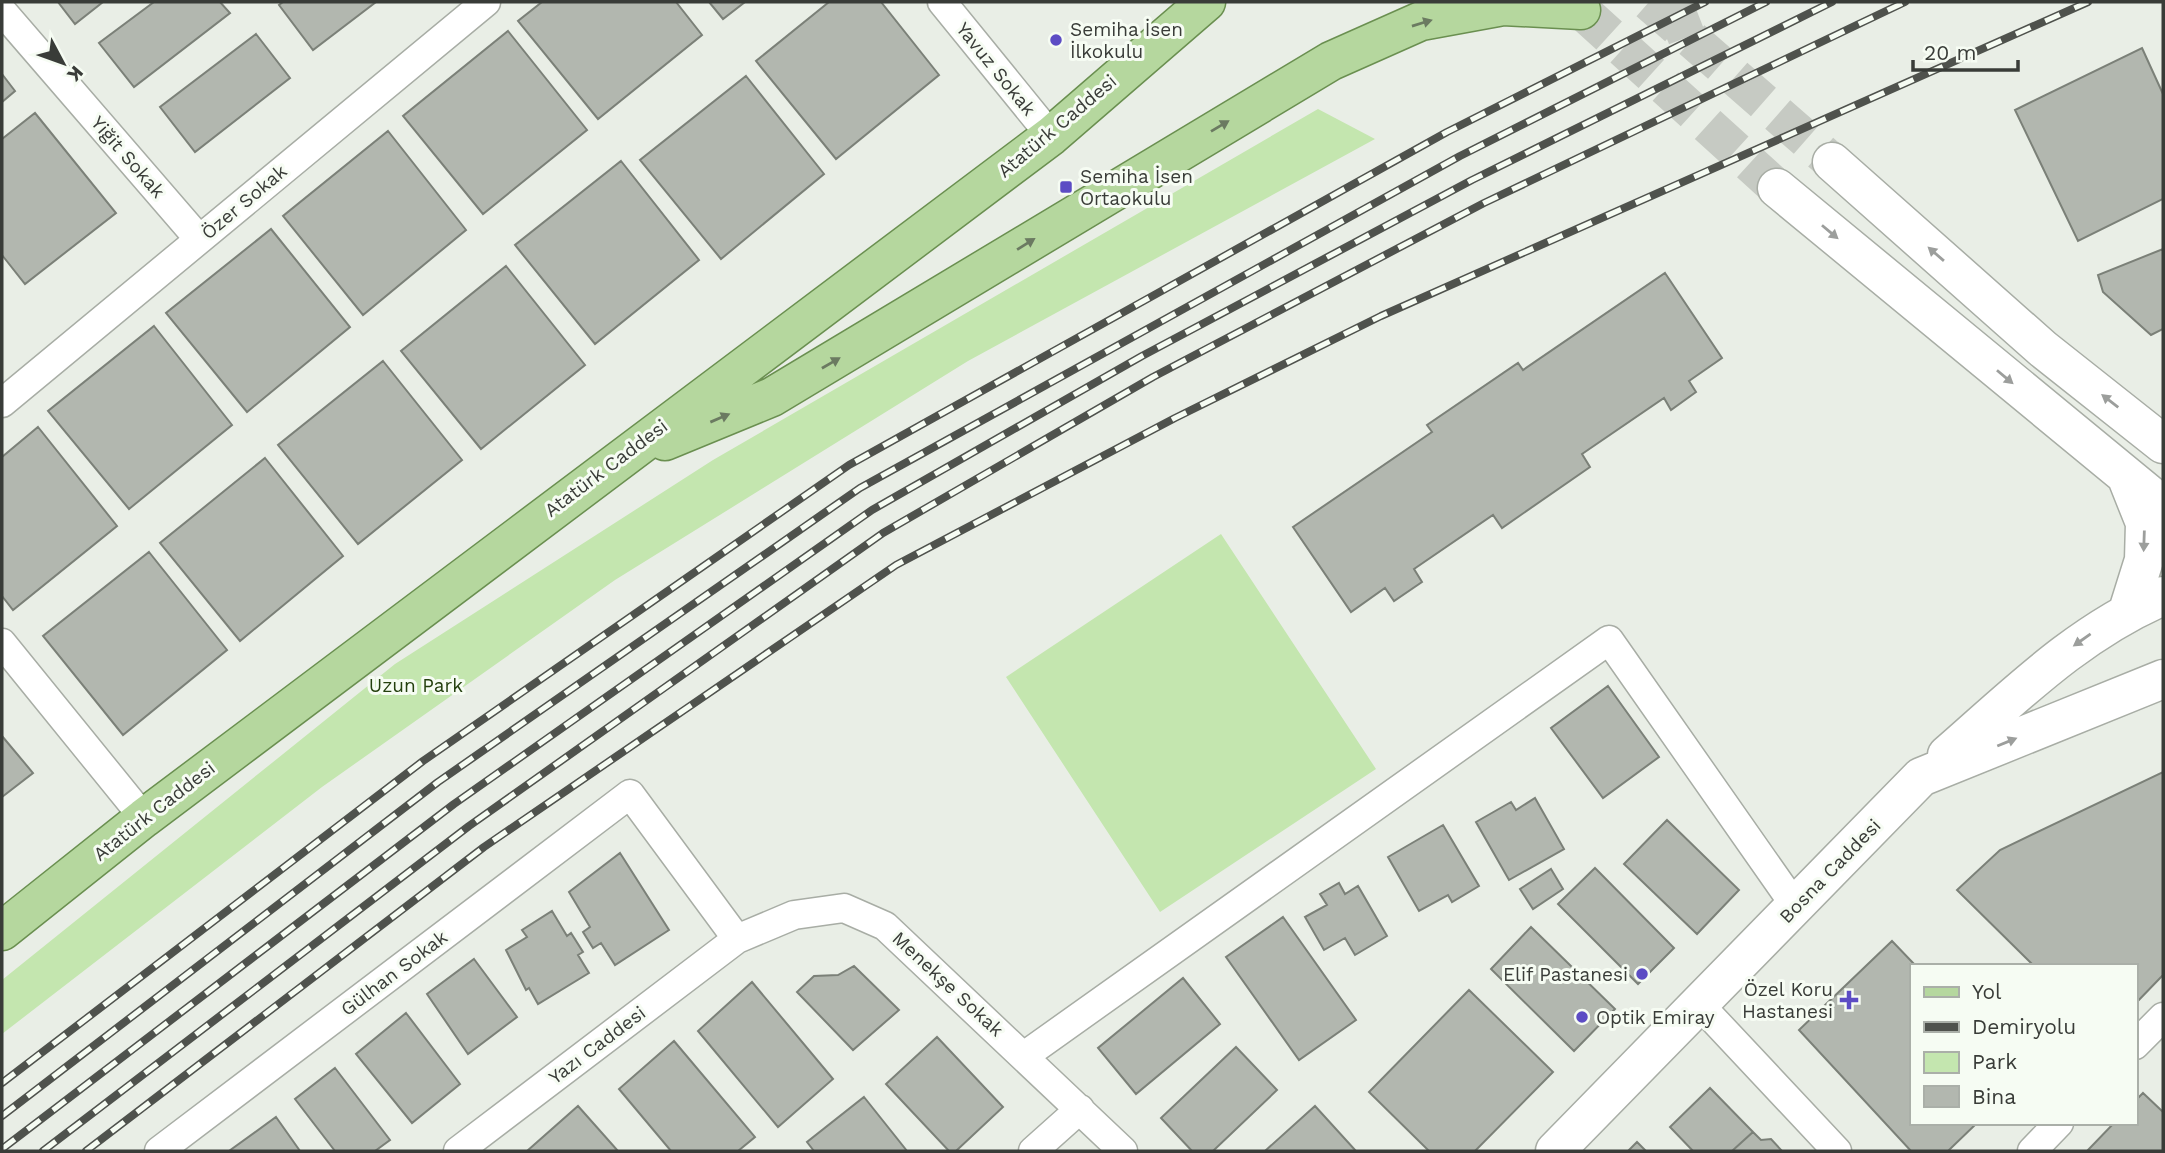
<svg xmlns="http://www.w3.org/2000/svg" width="2165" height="1153" viewBox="0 0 2165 1153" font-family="'Work Sans',sans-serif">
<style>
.green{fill:#c4e6af}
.building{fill:#b2b7af;stroke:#7b8078;stroke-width:2}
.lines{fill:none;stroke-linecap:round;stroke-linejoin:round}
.secondary-tunnel{stroke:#c6cac3;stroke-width:38;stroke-dasharray:38 19;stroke-linecap:butt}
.primary-tunnel{stroke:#c6cac3;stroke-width:38;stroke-dasharray:38 19;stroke-linecap:butt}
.street-casing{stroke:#a8ada5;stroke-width:31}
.secondary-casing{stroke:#a8ada5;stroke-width:41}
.primary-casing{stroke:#6a8f50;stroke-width:41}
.street{stroke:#fff;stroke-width:28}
.secondary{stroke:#fff;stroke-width:38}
.primary{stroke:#b5d79e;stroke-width:38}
.rail-casing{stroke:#4f524d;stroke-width:8}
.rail{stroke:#f6fcf3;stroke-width:5;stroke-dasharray:16;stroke-linecap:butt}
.oneway{fill:#6b7a61}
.oneway2{fill:#9c9e9c}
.poi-dot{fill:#5c4cc4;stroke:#f6fcf3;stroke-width:2.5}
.labels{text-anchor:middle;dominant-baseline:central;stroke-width:6;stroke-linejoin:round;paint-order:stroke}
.poi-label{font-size:19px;fill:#393c38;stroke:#f6fcf3;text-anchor:start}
.street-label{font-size:19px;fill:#393c38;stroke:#f6fcf3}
.park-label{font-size:19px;fill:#24400e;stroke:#f6fcf3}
</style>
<rect width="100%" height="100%" fill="#e9eee6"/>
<path class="green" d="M 1318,109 L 1375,139 L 968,361 L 615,580 L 322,787 L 2,1034 L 2,980 L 395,664 L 713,460 Z
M 1221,534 L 1376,769 L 1160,912 L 1006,677 Z"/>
<path class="building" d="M 58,2 L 103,2 L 75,24 Z
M 154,2 L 220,2 L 230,13 L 134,87 L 99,43 Z
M 283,2 L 376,2 L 313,50 L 279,5 Z
M 542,2 L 676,2 L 702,35 L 598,119 L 518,21 Z
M 709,2 L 745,2 L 723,19 Z
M 829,2 L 881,2 L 939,75 L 836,159 L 756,61 Z
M 508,31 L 587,130 L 483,214 L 403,116 Z
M 256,34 L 290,78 L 195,152 L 160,107 Z
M 2142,48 L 2163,94 L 2163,199 L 2078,241 L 2015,110 Z
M 2,74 L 15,91 L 2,102 Z
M 746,76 L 824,174 L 721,259 L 640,160 Z
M 35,113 L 116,213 L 25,284 L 2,255 L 2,139 Z
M 388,131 L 466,230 L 363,315 L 283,216 Z
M 621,161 L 699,260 L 595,344 L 515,245 Z
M 271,229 L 350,327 L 247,412 L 166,313 Z
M 2163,249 L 2163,329 L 2151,335 L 2103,292 L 2098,275 Z
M 506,266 L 585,365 L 481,449 L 401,351 Z
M 1665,273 L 1722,358 L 1689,381 L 1696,392 L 1671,410 L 1664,398 L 1582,454 L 1590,467 L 1502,528 L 1493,515 L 1414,569 L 1422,582 L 1394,601 L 1385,588 L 1351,612 L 1293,527 L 1432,432 L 1427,425 L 1518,363 L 1523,370 Z
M 154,326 L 232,425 L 129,509 L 48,411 Z
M 383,361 L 462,460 L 358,544 L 278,445 Z
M 38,427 L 117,526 L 13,610 L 2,596 L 2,457 Z
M 265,458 L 343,556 L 240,641 L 160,543 Z
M 149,552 L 227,650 L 123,735 L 43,636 Z
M 1608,686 L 1659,757 L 1603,798 L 1551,728 Z
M 2,736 L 33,773 L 2,797 Z
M 2163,772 L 2163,975 L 2135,1004 L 2135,966 L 2034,966 L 1957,890 L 2000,850 Z
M 1535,798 L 1564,849 L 1509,880 L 1476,822 L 1511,802 L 1516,810 Z
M 1667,820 L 1739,890 L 1697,934 L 1624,864 Z
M 1443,825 L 1479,886 L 1452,902 L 1448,895 L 1419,911 L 1388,857 Z
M 620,853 L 669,930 L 615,965 L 601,943 L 593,948 L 583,932 L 590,927 L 569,892 Z
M 1595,868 L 1674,948 L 1638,984 L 1558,904 Z
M 1551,869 L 1563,889 L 1533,909 L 1520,889 Z
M 1339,883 L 1345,894 L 1358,886 L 1387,936 L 1355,955 L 1345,938 L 1324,950 L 1305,917 L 1327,905 L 1320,894 Z
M 552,911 L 567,936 L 571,933 L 583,952 L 578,955 L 589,973 L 538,1004 L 529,988 L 526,990 L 506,950 L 527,937 L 522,930 Z
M 1283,917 L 1356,1020 L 1299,1060 L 1226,957 Z
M 1531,927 L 1615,1009 L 1574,1051 L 1491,969 Z
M 1892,941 L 1916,966 L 1911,966 L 1911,1123 L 1977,1123 L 1948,1151 L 1911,1151 L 1799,1030 Z
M 474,959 L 517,1017 L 468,1054 L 427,994 Z
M 854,966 L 899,1010 L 853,1050 L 797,992 L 814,976 L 838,975 Z
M 1183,978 L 1220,1024 L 1136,1094 L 1098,1048 Z
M 752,982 L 833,1079 L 778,1127 L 698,1031 Z
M 1469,990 L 1553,1072 L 1475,1151 L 1429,1151 L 1369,1092 Z
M 406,1013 L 460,1084 L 412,1123 L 356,1054 Z
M 937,1037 L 1003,1107 L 956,1151 L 949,1151 L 886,1084 Z
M 674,1041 L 755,1137 L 738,1151 L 671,1151 L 619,1089 Z
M 1236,1047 L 1277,1090 L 1213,1151 L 1192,1151 L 1161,1118 Z
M 335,1068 L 390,1140 L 375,1151 L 335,1151 L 295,1099 Z
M 1710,1088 L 1753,1132 L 1732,1151 L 1693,1151 L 1670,1127 Z
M 2143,1093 L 2163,1112 L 2163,1151 L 2087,1151 L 2114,1123 L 2135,1123 L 2135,1101 Z
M 864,1097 L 907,1151 L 814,1151 L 807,1142 Z
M 578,1106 L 618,1151 L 527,1151 Z
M 1315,1106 L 1356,1151 L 1265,1151 Z
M 276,1117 L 300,1151 L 229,1151 Z
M 1753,1132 L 1761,1140 L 1771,1139 L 1782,1151 L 1732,1151 Z
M 1637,1142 L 1646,1151 L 1628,1151 Z"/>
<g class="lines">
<path class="secondary-tunnel" d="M 1649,2 L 1832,162
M 1581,10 L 1777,188"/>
<path class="primary-tunnel" d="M 1673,2 L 1687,38"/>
<defs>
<path id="street" d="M 942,2 L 1051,136
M 2,11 L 199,239
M 2,403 L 486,2
M 2,643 L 144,818
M 1700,1005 L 1837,1151
M 2135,1045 L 2163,1017
M 1024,1056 L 1609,640 L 1796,907
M 159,1151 L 630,794 L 737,939
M 458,1151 L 737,939 L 794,915 L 844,908 L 885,926 L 1123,1151
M 1033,1151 L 1080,1109
M 2032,1151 L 2059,1123"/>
<path id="secondary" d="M 1832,162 L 2043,349 L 2163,444
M 1777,188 L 2163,506
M 2127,478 L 2145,523 L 2144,560 L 2128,611
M 1947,755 C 2016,695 2077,633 2163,596
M 1555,1151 L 1921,777 L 2163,679"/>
<path id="primary" d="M 665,441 L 772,397 L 1331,61 L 1421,21 L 1503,6 L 1581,10
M 2,931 L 144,818 L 1051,136 L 1206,2"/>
</defs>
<use href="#street" class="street-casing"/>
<use href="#secondary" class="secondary-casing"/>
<use href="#primary" class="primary-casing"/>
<use href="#street" class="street"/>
<use href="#secondary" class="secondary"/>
<use href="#primary" class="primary"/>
<defs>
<path id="rail" d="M 2,1083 L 423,761 L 849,465 L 1447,132 L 1705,2
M 2,1116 L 438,782 L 860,488 L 1460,156 L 1766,2
M 2,1149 L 454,804 L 872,510 L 1142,356 L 1472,180 L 1832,2
M 43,1151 L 469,826 L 883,533 L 1153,377 L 1484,203 L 1905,2
M 86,1151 L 484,847 L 896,565 L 1175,418 L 1381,316 L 2088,2"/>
</defs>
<use href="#rail" class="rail-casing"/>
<use href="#rail" class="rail"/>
</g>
<defs><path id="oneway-solid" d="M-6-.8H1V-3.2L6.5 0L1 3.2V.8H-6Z" transform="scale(1.75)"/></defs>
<g class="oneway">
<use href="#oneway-solid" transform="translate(1422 23) rotate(-17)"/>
<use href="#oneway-solid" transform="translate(1220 126) rotate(-31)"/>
<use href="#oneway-solid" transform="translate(1026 244) rotate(-32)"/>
<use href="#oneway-solid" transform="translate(831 363) rotate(-30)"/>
<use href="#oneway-solid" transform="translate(720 418) rotate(-23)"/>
</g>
<g class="oneway2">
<use href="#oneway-solid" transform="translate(1830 232) rotate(40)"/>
<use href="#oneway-solid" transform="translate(1936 254) rotate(-139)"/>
<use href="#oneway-solid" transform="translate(2005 377) rotate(40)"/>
<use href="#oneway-solid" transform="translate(2110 401) rotate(-142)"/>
<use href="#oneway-solid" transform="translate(2144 541) rotate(92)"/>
<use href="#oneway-solid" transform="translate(2082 640) rotate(145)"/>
<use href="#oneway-solid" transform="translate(2007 742) rotate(-22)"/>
</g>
<g class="poi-dot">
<circle cx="1056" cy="40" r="7"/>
<rect x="1059" y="180" width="14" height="14" rx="3.5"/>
<circle cx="1642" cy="974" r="7"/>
<path d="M1845.5 989.5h7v7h7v7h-7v7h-7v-7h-7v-7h7z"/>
<circle cx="1582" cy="1017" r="7"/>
</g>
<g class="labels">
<g class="poi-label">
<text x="1070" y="29">Semiha İsen<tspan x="1070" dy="22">İlkokulu</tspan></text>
<text x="1080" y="176">Semiha İsen<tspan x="1080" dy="22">Ortaokulu</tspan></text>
<text x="1628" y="974" text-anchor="end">Elif Pastanesi</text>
<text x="1833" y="989" text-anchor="end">Özel Koru<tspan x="1833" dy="22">Hastanesi</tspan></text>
<text x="1596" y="1017">Optik Emiray</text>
</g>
<g class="street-label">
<text transform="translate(996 69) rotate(51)">Yavuz Sokak</text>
<text transform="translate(1057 126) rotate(-40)">Atatürk Caddesi</text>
<text transform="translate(128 157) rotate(49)">Yiğit Sokak</text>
<text transform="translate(244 202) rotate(-40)">Özer Sokak</text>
<text transform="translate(606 468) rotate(-37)">Atatürk Caddesi</text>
<text transform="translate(154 811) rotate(-38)">Atatürk Caddesi</text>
<text transform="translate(1830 871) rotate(-46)">Bosna Caddesi</text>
<text transform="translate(394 973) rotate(-37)">Gülhan Sokak</text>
<text transform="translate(948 984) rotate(43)">Menekşe Sokak</text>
<text transform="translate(597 1045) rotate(-37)">Yazı Caddesi</text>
</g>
<g class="park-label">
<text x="416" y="685">Uzun Park</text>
</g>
</g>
<rect width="2165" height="1153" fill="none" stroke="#393c38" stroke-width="7"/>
<rect x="1910" y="964" width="228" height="161" fill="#f6fcf3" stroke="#aaafa8" stroke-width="2"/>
<rect x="1924" y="987" width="35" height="10" fill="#b5d79e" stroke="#aaafa8" stroke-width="2"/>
<text x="1972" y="999" font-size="21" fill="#393c38">Yol</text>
<rect x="1924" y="1022" width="35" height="10" fill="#4f524d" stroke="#aaafa8" stroke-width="2"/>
<text x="1972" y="1034" font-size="21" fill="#393c38">Demiryolu</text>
<rect x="1924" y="1052" width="35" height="21" fill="#c4e6af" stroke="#aaafa8" stroke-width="2"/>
<text x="1972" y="1069" font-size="21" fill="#393c38">Park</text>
<rect x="1924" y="1086" width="35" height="21" fill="#b2b7af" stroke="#aaafa8" stroke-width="2"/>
<text x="1972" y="1104" font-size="21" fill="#393c38">Bina</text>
<g transform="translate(63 63) rotate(131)" stroke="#f6fcf3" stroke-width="5" paint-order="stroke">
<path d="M0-5L12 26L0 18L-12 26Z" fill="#393c38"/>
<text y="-10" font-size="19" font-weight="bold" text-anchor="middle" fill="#393c38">K</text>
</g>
<path d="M1913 60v10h105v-10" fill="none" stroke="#393c38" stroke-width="3.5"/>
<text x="1924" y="60" font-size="21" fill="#393c38" stroke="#f6fcf3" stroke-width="5" paint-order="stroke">20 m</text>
</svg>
